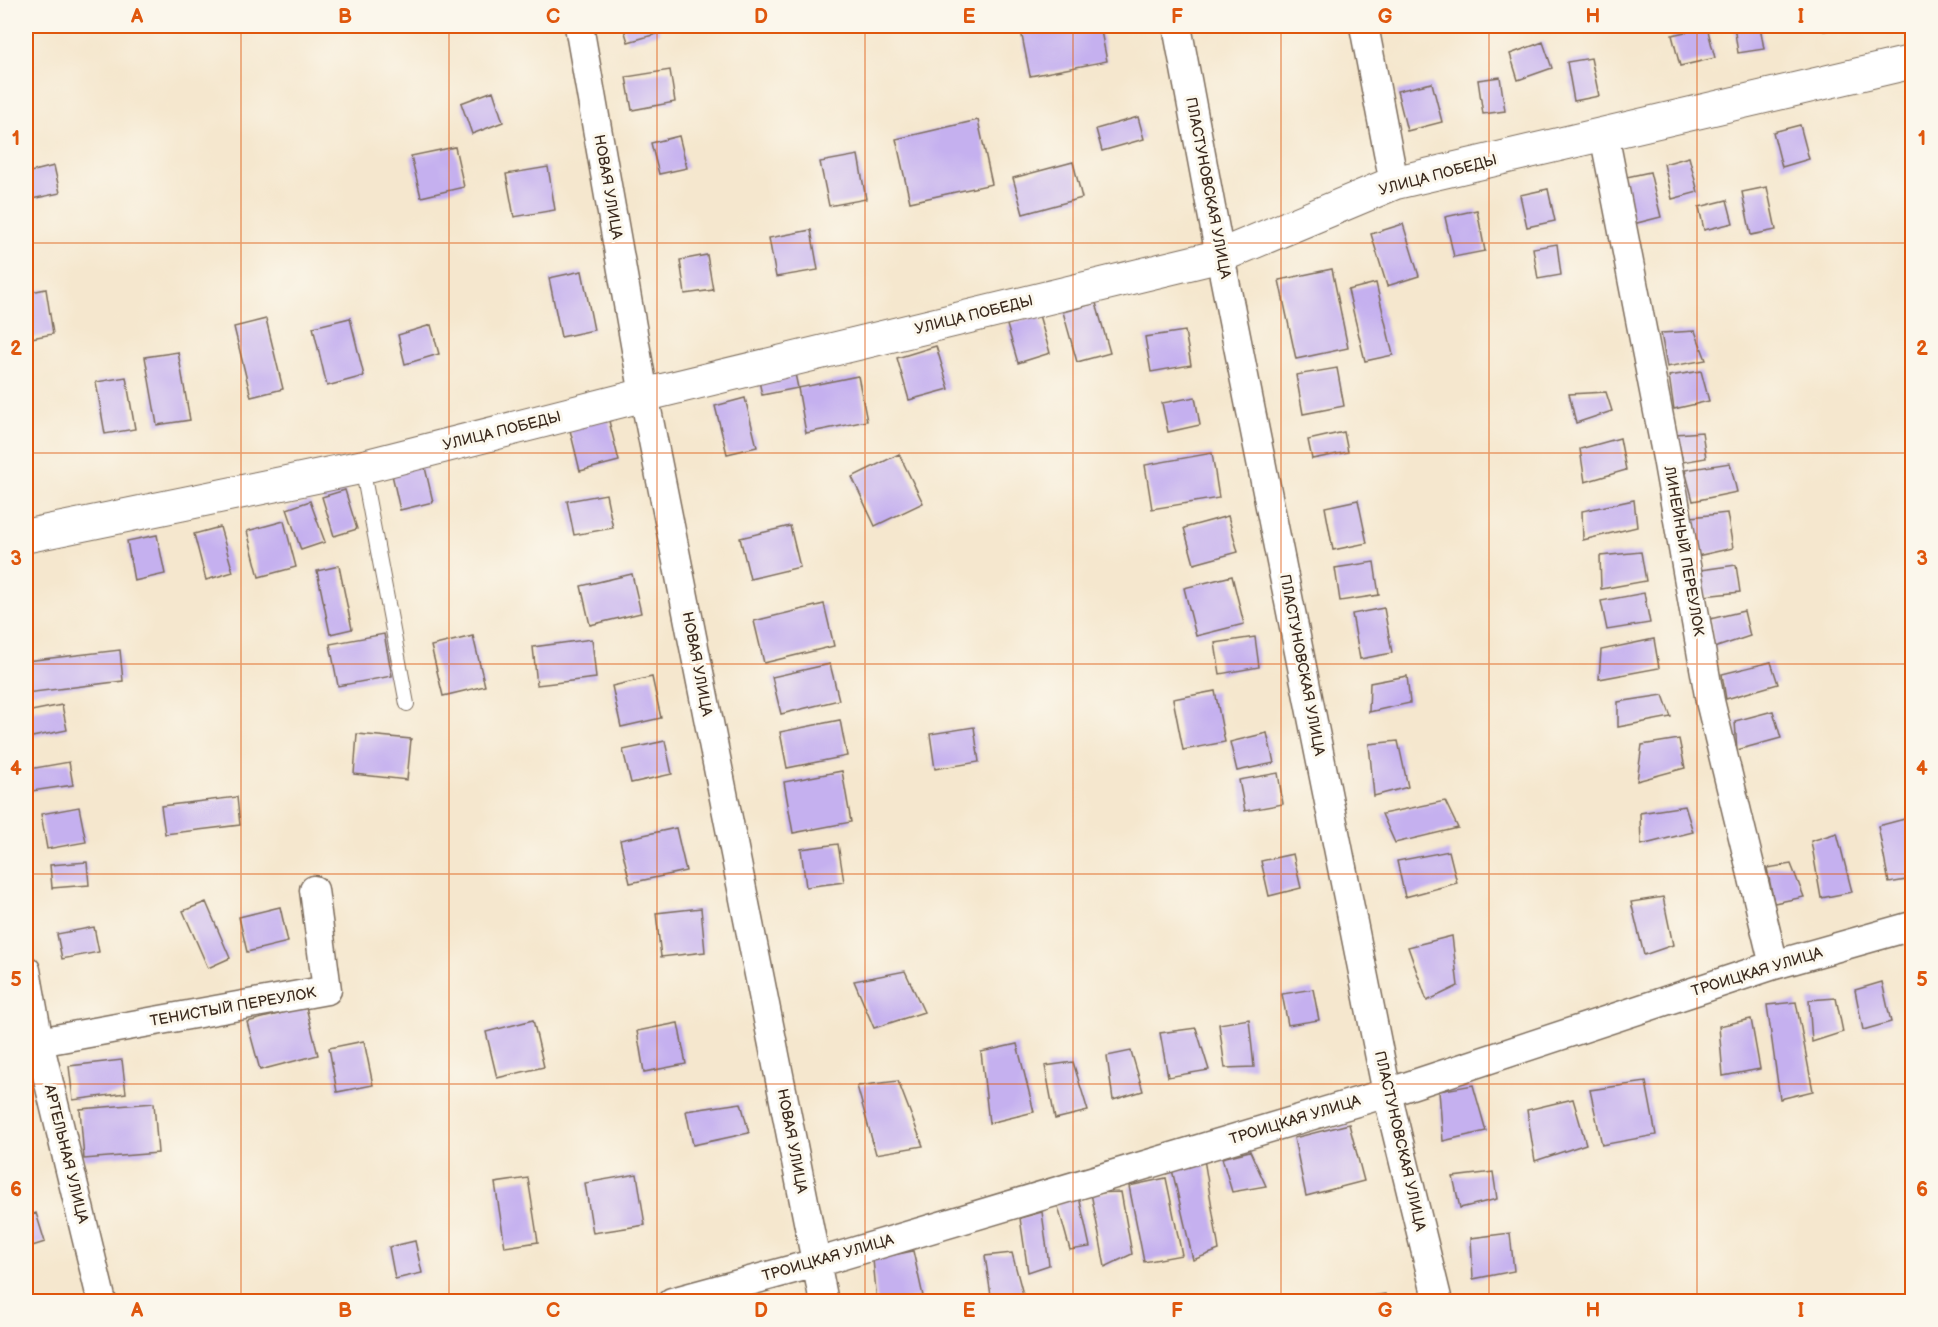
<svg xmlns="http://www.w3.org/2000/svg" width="1938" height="1327" viewBox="0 0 1938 1327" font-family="'Balsamiq Sans',sans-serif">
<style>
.building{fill:#c5b0ef}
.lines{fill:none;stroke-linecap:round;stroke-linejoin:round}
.service-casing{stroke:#7c6c5c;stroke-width:16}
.minor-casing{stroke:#7c6c5c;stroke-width:31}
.tertiary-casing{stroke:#7c6c5c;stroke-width:35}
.service{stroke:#fff;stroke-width:14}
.minor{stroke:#fff;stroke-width:28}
.tertiary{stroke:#fff;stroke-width:33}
.grid{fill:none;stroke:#df570d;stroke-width:1.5;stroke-opacity:0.55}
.labels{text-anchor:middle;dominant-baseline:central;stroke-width:6;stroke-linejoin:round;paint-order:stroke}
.street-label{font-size:15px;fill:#3b2a1e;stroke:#fbf7ec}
.neatline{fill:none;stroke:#df570d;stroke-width:2}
.grid-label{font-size:20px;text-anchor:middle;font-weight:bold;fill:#df570d}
</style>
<rect width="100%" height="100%" fill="#fbf7ec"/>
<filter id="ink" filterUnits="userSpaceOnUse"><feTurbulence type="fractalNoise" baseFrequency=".0167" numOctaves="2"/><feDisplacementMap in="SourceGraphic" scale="12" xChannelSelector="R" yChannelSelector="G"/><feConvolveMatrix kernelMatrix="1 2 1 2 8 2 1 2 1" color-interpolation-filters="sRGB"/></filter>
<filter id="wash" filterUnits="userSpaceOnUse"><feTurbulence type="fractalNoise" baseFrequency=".008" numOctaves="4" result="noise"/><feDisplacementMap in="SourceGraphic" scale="24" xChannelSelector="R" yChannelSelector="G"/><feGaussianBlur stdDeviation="1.35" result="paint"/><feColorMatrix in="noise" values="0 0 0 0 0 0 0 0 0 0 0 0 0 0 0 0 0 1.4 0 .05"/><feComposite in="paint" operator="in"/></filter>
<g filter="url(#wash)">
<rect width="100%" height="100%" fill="#f5e7ce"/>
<g id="blocks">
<path class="building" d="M 480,26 L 496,26 L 496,27 L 481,30 Z
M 623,26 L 658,26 L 660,33 L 628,42 Z
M 1020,26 L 1100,26 L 1107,61 L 1030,76 Z
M 1734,26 L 1760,26 L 1764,49 L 1738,53 Z
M 1823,26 L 1846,26 L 1846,27 L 1824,31 Z
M 1707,27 L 1715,58 L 1680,66 L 1672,35 Z
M 1543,42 L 1552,68 L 1518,80 L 1510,54 Z
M 1591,58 L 1599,96 L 1574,101 L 1567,62 Z
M 670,70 L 675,102 L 632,110 L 626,77 Z
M 1500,77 L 1505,111 L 1483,114 L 1478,80 Z
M 1432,83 L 1442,122 L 1407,131 L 1397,91 Z
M 493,91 L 503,122 L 472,134 L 461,103 Z
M 1138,117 L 1144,139 L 1102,151 L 1096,129 Z
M 978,120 L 992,184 L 910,202 L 896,139 Z
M 1800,125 L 1809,159 L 1782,167 L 1773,132 Z
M 679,136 L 687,168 L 659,174 L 651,143 Z
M 455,147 L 464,187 L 421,197 L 411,156 Z
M 858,155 L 866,199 L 829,206 L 820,162 Z
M 1689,157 L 1698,192 L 1672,199 L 1664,164 Z
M 1073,162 L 1082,198 L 1023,214 L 1013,178 Z
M 54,166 L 60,193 L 27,200 L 26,173 Z
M 548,167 L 555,210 L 514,217 L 506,174 Z
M 1650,172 L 1661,217 L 1633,224 L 1622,178 Z
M 1767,187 L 1776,230 L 1751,235 L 1742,192 Z
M 1548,189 L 1555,221 L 1527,227 L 1520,195 Z
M 1727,200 L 1733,223 L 1704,230 L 1699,207 Z
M 1477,210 L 1485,251 L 1454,257 L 1445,217 Z
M 1403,224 L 1419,276 L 1387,286 L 1371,234 Z
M 811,230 L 818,270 L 776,277 L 769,238 Z
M 1557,244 L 1561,275 L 1538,279 L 1533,248 Z
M 707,255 L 713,290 L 685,294 L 680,260 Z
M 1332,269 L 1348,348 L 1296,359 L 1279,280 Z
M 582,271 L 594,330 L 561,337 L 549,278 Z
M 1376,283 L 1393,355 L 1365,361 L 1348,290 Z
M 46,289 L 53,334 L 26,339 L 26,293 Z
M 1096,303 L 1110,353 L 1077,362 L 1063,312 Z
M 1039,315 L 1050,353 L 1018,363 L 1007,325 Z
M 350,318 L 364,376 L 327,386 L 313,327 Z
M 266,319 L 283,389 L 251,397 L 234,327 Z
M 431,325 L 439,354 L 405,364 L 398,335 Z
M 1185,331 L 1191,365 L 1151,372 L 1145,337 Z
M 1695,331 L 1706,360 L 1667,367 L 1661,333 Z
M 936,346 L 949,389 L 909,400 L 897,358 Z
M 178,352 L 190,420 L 157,425 L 145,357 Z
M 793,364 L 798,388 L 762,395 L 757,372 Z
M 1337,368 L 1344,406 L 1303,414 L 1296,375 Z
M 1701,371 L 1709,401 L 1674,409 L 1669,376 Z
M 858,376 L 867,421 L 806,433 L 798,388 Z
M 126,377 L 135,429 L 105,434 L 96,382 Z
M 1606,392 L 1612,411 L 1576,423 L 1569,394 Z
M 1195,397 L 1200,425 L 1168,432 L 1162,403 Z
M 745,398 L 757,447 L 727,454 L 715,406 Z
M 608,417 L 619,461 L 580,471 L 569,426 Z
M 1344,432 L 1348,452 L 1312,459 L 1308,440 Z
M 1702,432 L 1706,458 L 1683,462 L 1676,434 Z
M 1620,438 L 1626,470 L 1585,482 L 1580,449 Z
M 1212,453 L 1219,498 L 1152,509 L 1145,465 Z
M 899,454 L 923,503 L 875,526 L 852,477 Z
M 424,463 L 433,502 L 400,510 L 391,470 Z
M 1730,463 L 1737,492 L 1693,501 L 1685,470 Z
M 345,490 L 357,529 L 334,536 L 322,497 Z
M 606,494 L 613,528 L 574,535 L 567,501 Z
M 1358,500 L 1367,543 L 1333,550 L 1325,507 Z
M 1634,500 L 1637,527 L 1583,540 L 1582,511 Z
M 310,501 L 325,542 L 301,550 L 287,509 Z
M 1727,513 L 1733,548 L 1697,556 L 1691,517 Z
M 1228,516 L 1238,552 L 1194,564 L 1184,528 Z
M 284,521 L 296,567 L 259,577 L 247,531 Z
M 790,526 L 800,567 L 750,579 L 740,538 Z
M 220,527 L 233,572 L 206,580 L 194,534 Z
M 157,535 L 165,574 L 134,581 L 127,541 Z
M 1641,552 L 1646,581 L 1601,589 L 1600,556 Z
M 1374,562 L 1379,595 L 1340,601 L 1335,568 Z
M 1736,565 L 1740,592 L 1704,596 L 1701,570 Z
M 339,566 L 352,629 L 330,634 L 317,571 Z
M 632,574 L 641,613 L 590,625 L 581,586 Z
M 1232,576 L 1244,624 L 1196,636 L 1184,588 Z
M 1644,593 L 1650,623 L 1607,630 L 1601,601 Z
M 824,604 L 834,646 L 764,663 L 754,621 Z
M 1384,608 L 1392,653 L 1360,659 L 1352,614 Z
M 1744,611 L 1750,636 L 1714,648 L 1710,619 Z
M 384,634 L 392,676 L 338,686 L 330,644 Z
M 473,636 L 485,686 L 443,696 L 431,646 Z
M 1255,637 L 1259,667 L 1220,674 L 1215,643 Z
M 592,639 L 596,678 L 537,685 L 533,647 Z
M 1654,639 L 1659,668 L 1599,679 L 1601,650 Z
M 120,650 L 123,681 L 26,693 L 26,661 Z
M 1771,662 L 1778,684 L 1726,699 L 1722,674 Z
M 830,664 L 839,700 L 781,714 L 772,677 Z
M 1407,676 L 1410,703 L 1369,712 L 1370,683 Z
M 652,677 L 661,718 L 621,727 L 612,686 Z
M 1215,691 L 1225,742 L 1183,750 L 1173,699 Z
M 1663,695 L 1671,717 L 1618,727 L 1618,702 Z
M 62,705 L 67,730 L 27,738 L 26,712 Z
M 1773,711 L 1781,738 L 1737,750 L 1735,721 Z
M 840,720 L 847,756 L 787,768 L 780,732 Z
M 974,727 L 979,762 L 935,769 L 930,734 Z
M 1267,733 L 1274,763 L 1237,771 L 1230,742 Z
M 357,734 L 411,739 L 407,780 L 354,774 Z
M 1679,739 L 1685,768 L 1637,781 L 1642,745 Z
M 665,741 L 672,774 L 631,783 L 623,750 Z
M 1398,741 L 1408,787 L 1374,796 L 1369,744 Z
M 69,762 L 73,785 L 32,791 L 29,769 Z
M 842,771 L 851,822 L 793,833 L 784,782 Z
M 1278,773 L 1283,804 L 1245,811 L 1239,780 Z
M 237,797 L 240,825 L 165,834 L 161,806 Z
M 1445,801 L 1458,828 L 1395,843 L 1382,814 Z
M 1685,806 L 1693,832 L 1641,845 L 1640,813 Z
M 79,807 L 86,842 L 47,849 L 41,814 Z
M 1912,817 L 1912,879 L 1889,883 L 1878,826 Z
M 676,828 L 686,871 L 630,883 L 620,840 Z
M 1837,833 L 1852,892 L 1821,898 L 1811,841 Z
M 838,844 L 844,882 L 806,887 L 801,849 Z
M 1449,851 L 1457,883 L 1405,897 L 1397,861 Z
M 1293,854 L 1301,888 L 1269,896 L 1261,861 Z
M 87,862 L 89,885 L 52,888 L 50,865 Z
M 1791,864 L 1804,897 L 1774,903 L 1767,868 Z
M 1663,897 L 1673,945 L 1644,955 L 1631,902 Z
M 206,902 L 230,958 L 208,968 L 183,911 Z
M 280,907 L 288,942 L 247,952 L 239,917 Z
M 701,908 L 705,952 L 661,957 L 656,913 Z
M 94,927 L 99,952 L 62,959 L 57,934 Z
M 1452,936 L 1458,986 L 1427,1001 L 1408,947 Z
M 905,971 L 924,1012 L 874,1028 L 854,981 Z
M 1882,982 L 1891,1022 L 1863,1030 L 1855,990 Z
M 1313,989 L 1319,1020 L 1288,1025 L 1282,994 Z
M 1836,998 L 1843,1032 L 1812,1042 L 1809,1000 Z
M 1796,1002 L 1813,1091 L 1780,1099 L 1767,1005 Z
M 306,1007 L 318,1055 L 260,1070 L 247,1022 Z
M 1249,1019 L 1254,1067 L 1225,1068 L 1219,1024 Z
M 1751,1019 L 1760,1069 L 1723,1076 L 1719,1026 Z
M 533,1020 L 544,1067 L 497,1078 L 486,1032 Z
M 678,1023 L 686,1064 L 644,1072 L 637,1031 Z
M 1196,1028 L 1209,1070 L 1168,1077 L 1160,1033 Z
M 364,1041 L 373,1085 L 337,1092 L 329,1048 Z
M 1017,1044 L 1034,1112 L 989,1123 L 981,1052 Z
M 1131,1051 L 1143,1091 L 1113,1100 L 1107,1056 Z
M 122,1060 L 126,1093 L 73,1100 L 69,1066 Z
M 1073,1062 L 1088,1111 L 1055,1119 L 1045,1066 Z
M 898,1081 L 923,1146 L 876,1154 L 857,1086 Z
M 1646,1082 L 1656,1135 L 1602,1145 L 1590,1090 Z
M 1473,1085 L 1486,1131 L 1443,1141 L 1439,1091 Z
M 1573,1099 L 1586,1144 L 1535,1161 L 1527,1110 Z
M 154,1103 L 158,1153 L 84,1159 L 80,1109 Z
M 741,1103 L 749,1133 L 693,1145 L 686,1111 Z
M 1349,1124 L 1364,1181 L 1306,1196 L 1294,1138 Z
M 1250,1151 L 1266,1186 L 1232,1192 L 1222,1158 Z
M 1203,1153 L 1219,1250 L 1193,1260 L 1170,1161 Z
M 1493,1172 L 1497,1199 L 1460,1208 L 1453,1177 Z
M 637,1174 L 645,1225 L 593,1233 L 585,1183 Z
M 528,1178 L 538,1242 L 505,1247 L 495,1183 Z
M 1166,1178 L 1182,1255 L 1144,1262 L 1129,1186 Z
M 1078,1192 L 1090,1247 L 1070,1250 L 1057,1203 Z
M 1121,1192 L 1132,1254 L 1105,1267 L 1091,1193 Z
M 1042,1212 L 1049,1265 L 1028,1272 L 1020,1218 Z
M 36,1213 L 45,1242 L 26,1248 L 26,1217 Z
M 1510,1233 L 1514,1271 L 1473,1279 L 1471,1238 Z
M 415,1241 L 422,1273 L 395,1279 L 389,1247 Z
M 913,1251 L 923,1296 L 899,1302 L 877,1302 L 873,1259 Z
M 1012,1253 L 1025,1302 L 992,1302 L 985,1256 Z
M 1385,1294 L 1387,1302 L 1349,1302 L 1349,1299 Z"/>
</g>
</g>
<g filter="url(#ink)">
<use href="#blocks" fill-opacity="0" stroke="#7c6c5c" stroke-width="1.5"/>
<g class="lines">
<defs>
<path id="service" d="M 362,467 L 407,704"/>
<path id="minor" d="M 579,26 L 644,395 L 824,1302
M 1177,26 L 1220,256 L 1387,1093 L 1438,1302
M 1364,26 L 1394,183
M 1604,134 L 1667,458 L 1710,701 L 1774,965
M 26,970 L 39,1042 L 102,1302
M 39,1042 L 327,990 L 314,890
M 672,1302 L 816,1263 L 1387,1093 L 1774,965 L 1912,926"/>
<path id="tertiary" d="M 26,536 L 362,467 L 644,395 L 1220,256 L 1394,183 L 1912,62"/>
</defs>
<use href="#service" class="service-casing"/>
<use href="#minor" class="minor-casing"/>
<use href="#tertiary" class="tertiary-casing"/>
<use href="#service" class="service"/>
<use href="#minor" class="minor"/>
<use href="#tertiary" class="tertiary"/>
</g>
</g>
<path class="grid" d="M 241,26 L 241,1302M 449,26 L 449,1302M 657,26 L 657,1302M 865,26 L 865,1302M 1073,26 L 1073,1302M 1281,26 L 1281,1302M 1489,26 L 1489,1302M 1697,26 L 1697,1302M 26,243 L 1912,243M 26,453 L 1912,453M 26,664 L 1912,664M 26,874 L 1912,874M 26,1084 L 1912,1084"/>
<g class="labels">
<g class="street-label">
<text transform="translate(1438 175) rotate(-15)">УЛИЦА ПОБЕДЫ</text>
<text transform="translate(608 187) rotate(80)">НОВАЯ УЛИЦА</text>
<text transform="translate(1208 188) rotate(79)">ПЛАСТУНОВСКАЯ УЛИЦА</text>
<text transform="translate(974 315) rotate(-14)">УЛИЦА ПОБЕДЫ</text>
<text transform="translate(502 431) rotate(-14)">УЛИЦА ПОБЕДЫ</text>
<text transform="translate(1684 551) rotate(80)">ЛИНЕЙНЫЙ ПЕРЕУЛОК</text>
<text transform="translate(697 664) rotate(79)">НОВАЯ УЛИЦА</text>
<text transform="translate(1302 665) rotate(79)">ПЛАСТУНОВСКАЯ УЛИЦА</text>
<text transform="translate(1757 972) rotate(-17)">ТРОИЦКАЯ УЛИЦА</text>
<text transform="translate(233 1007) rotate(-10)">ТЕНИСТЫЙ ПЕРЕУЛОК</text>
<text transform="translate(1295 1120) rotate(-17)">ТРОИЦКАЯ УЛИЦА</text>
<text transform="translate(792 1141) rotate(79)">НОВАЯ УЛИЦА</text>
<text transform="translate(1400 1141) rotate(77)">ПЛАСТУНОВСКАЯ УЛИЦА</text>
<text transform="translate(66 1154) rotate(76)">АРТЕЛЬНАЯ УЛИЦА</text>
<text transform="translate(828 1258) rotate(-16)">ТРОИЦКАЯ УЛИЦА</text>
</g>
</g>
<rect width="1938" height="1327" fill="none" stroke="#fbf7ec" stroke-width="66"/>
<rect x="33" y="33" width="1872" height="1261" class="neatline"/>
<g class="grid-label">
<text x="137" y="23">A</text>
<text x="345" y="23">B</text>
<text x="553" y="23">C</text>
<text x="761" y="23">D</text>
<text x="969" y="23">E</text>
<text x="1177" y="23">F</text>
<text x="1385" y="23">G</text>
<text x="1593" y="23">H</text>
<text x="1801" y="23">I</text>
<text x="16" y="145">1</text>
<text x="1922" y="145">1</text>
<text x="16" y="355">2</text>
<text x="1922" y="355">2</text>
<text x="16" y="565">3</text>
<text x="1922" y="565">3</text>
<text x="16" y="775">4</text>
<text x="1922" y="775">4</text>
<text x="16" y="986">5</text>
<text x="1922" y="986">5</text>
<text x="16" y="1196">6</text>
<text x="1922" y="1196">6</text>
<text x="137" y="1317">A</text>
<text x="345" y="1317">B</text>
<text x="553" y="1317">C</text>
<text x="761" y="1317">D</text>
<text x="969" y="1317">E</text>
<text x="1177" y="1317">F</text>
<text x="1385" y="1317">G</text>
<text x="1593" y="1317">H</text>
<text x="1801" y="1317">I</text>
</g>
</svg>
